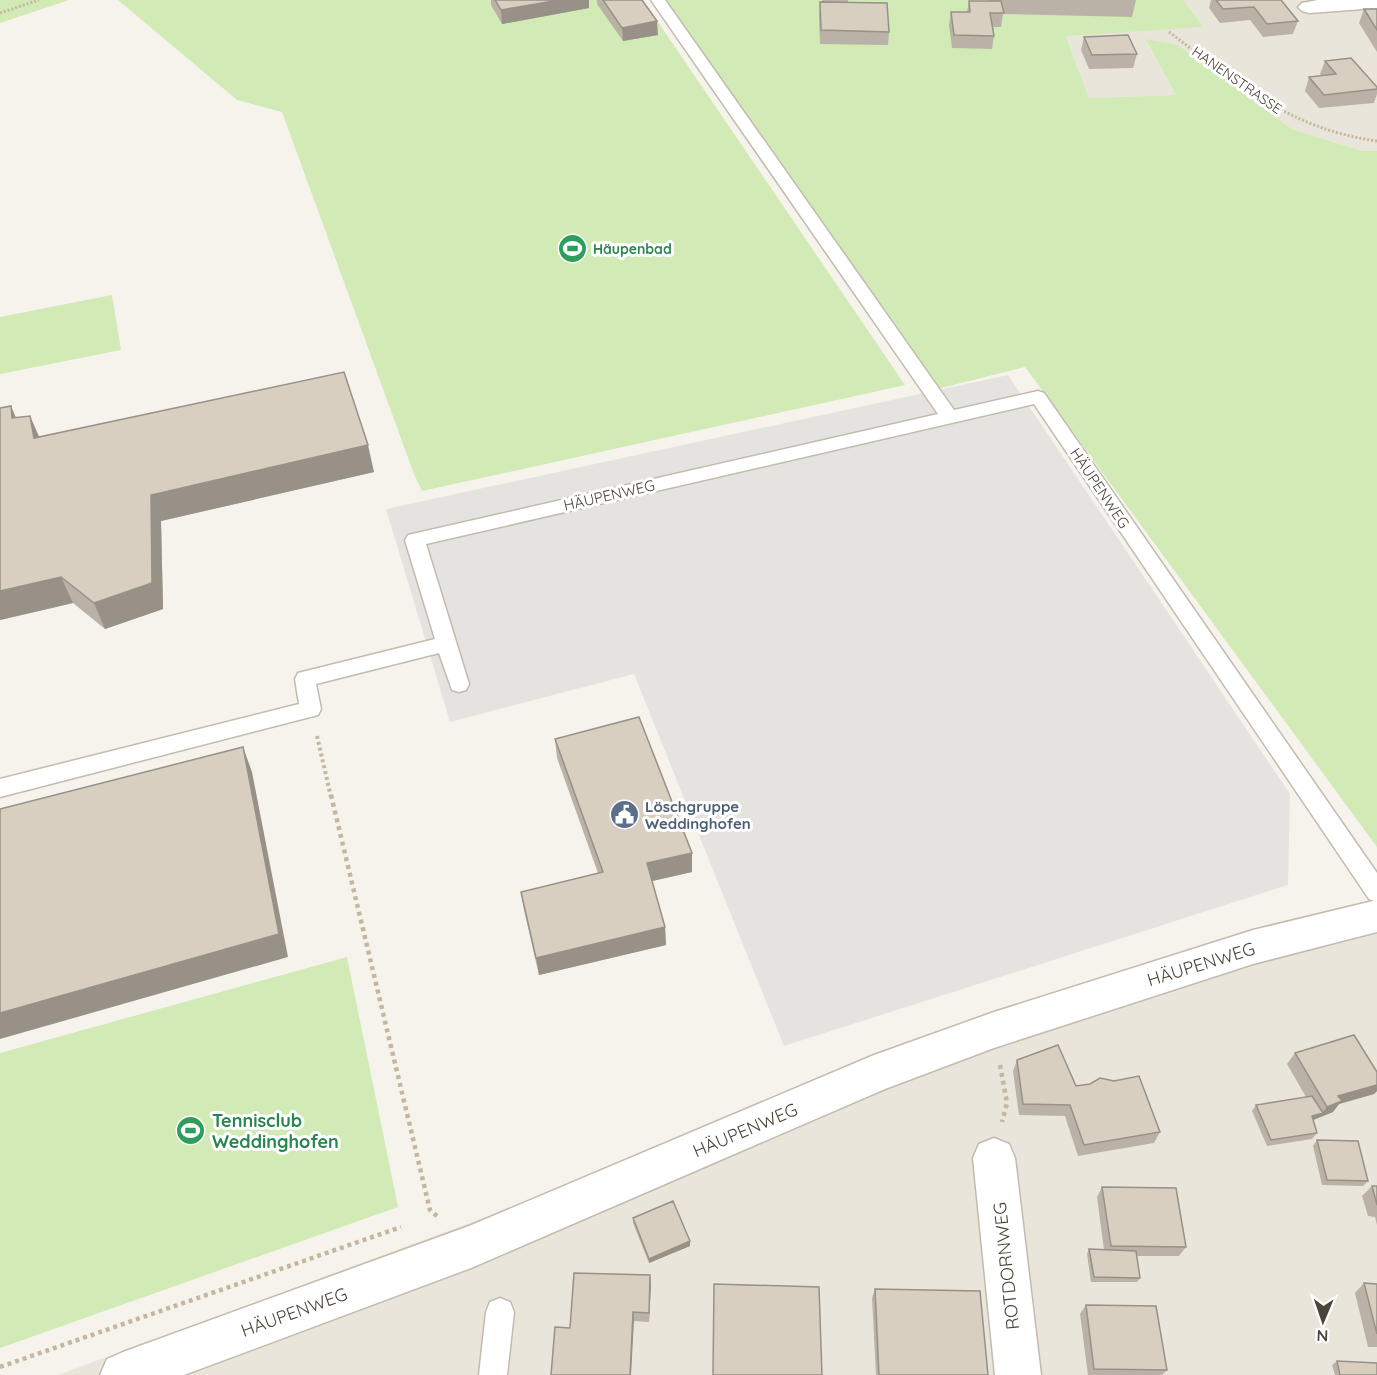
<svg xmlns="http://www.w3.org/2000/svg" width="1377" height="1375" viewBox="0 0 1377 1375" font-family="Quicksand,sans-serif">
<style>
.residential{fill:#eae5da}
.green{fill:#d2eab5}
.parking{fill:#e5e3e0}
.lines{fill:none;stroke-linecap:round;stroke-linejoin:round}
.service-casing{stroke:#c2bbae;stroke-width:3}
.minor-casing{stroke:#c2bbae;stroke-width:3}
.tertiary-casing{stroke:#c2bbae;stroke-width:3}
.path-far2{stroke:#c4b79f;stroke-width:3;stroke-dasharray:2 2;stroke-linecap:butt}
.path-far1{stroke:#c4b79f;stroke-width:4;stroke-dasharray:3 3;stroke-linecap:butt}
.path{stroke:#c4b79f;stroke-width:4.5;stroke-dasharray:4 4;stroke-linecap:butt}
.service{fill:#fff;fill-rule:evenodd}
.minor{fill:#fff;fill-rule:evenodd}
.tertiary{fill:#fff;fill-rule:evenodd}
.wall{fill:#bab2a6}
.shaded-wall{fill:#979187}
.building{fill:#d8cfc1;stroke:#979187;stroke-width:1.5}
.labels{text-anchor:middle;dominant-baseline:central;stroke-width:6;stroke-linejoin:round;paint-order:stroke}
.far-street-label{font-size:14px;fill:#4b4439;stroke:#fff}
.far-leisure-label{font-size:14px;font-weight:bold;fill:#27864d;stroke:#fff;text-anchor:start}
.street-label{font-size:15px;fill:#4b4439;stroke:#fff}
.service-label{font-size:15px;font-weight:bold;fill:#4e5e75;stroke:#fff;text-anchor:start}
.near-street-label{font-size:18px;fill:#4b4439;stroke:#fff}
.near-leisure-label{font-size:18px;font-weight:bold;fill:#27864d;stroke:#fff;text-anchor:start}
</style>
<rect width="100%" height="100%" fill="#f6f3ec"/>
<path class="residential" d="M 1183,0 L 1377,0 L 1377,151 L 1362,151 L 1292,129 L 1178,45 L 1145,40 L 1176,95 L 1089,98 L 1066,35 L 1204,27 Z
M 1377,908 L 1377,1375 L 58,1375 L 887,1069 Z"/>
<path class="green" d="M 0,0 L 69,0 L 0,23 Z
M 118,0 L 643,0 L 905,385 L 422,491 L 414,474 L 282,112 L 237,100 Z
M 666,0 L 1183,0 L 1204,27 L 1066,36 L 1089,98 L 1176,95 L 1145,39 L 1178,45 L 1292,129 L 1362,151 L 1377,151 L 1377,847 L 1025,367 L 937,389 Z
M 112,295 L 121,350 L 0,374 L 0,317 Z
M 347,957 L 398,1207 L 0,1348 L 0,1053 Z"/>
<path class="parking" d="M 1008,375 L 1290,794 L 1288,885 L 784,1046 L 634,674 L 450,722 L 386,509 Z"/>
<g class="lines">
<defs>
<path id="service" d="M 651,0 L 665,0 L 954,410 L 1038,391 L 1044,393 L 1377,873 L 1377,902 L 1369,899 L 1034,404 L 426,544 L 469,684 L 466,690 L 459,692 L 452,690 L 439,653 L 316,684 L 321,709 L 318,715 L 0,797 L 0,779 L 299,704 L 295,679 L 298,673 L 435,639 L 405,540 L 408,535 L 938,414 Z
M 500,1298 L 510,1302 L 514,1312 L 507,1375 L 479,1375 L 486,1312 L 490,1302 Z"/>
<path id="minor" d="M 1318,0 L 1377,0 L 1377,8 L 1309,13 L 1302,11 L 1298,7 L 1302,3 Z
M 994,1138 L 1009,1144 L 1015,1158 L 1041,1375 L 995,1375 L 973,1158 L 979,1144 Z"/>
<path id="tertiary" d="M 1377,900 L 1377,932 L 1253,964 L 994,1048 L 885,1089 L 471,1268 L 184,1375 L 100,1375 L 107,1359 L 123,1352 L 469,1226 L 874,1055 L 994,1012 L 1253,930 Z"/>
</defs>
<use href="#service" class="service-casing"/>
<use href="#minor" class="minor-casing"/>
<use href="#tertiary" class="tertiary-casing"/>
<path class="path-far2" d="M 0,13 L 39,0
M 1169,32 C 1237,83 1290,129 1377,141"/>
<path class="path-far1" d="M 317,736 L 331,797"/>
<path class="path" d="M 331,795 L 430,1210 L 437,1216
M 1000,1065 L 1007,1103 L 1002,1122
M 0,1367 L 401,1227"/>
<use href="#service" class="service"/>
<use href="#minor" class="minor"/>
<use href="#tertiary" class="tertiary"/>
</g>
<path class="wall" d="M 491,0 L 589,0 L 589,8 L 502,24 L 491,5 Z
M 597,0 L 642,0 L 658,35 L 623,41 L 597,4 Z
M 822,0 L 848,0 L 848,3 L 889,32 L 888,45 L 820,44 L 819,15 L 820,2 L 822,2 Z
M 989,0 L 1136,0 L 1132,17 L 1003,14 L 1001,27 L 993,27 L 994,36 L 992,49 L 952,48 L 949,25 L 951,12 L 967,12 L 969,1 L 989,1 Z
M 1211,0 L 1281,0 L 1298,21 L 1293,34 L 1263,37 L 1250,20 L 1220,23 L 1209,8 Z
M 1364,9 L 1377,9 L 1377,52 L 1359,23 Z
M 1084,37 L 1137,54 L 1133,68 L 1089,69 L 1081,50 Z
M 1325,61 L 1377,87 L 1377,94 L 1374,103 L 1319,108 L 1305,91 L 1309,77 L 1322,76 L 1320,74 Z
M 11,406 L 16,418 L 39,437 L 374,472 L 161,521 L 163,609 L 105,629 L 73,603 L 0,620 L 0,408 Z
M 555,739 L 692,853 L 692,872 L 652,881 L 665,927 L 666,945 L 539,975 L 524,910 L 521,892 L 598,873 L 557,758 Z
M 1295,1053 L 1377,1072 L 1377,1091 L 1374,1094 L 1339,1104 L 1333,1112 L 1313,1120 L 1317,1133 L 1312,1139 L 1267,1146 L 1252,1111 L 1256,1105 L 1306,1097 L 1287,1064 Z
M 1017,1060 L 1076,1086 L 1114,1081 L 1160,1132 L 1154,1143 L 1078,1156 L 1065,1116 L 1019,1115 L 1013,1071 Z
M 1317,1140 L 1368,1181 L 1363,1186 L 1322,1185 L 1313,1146 Z
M 1372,1186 L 1377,1186 L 1377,1225 L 1375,1217 L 1368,1216 L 1362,1196 Z
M 1102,1187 L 1186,1247 L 1179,1256 L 1136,1256 L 1140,1278 L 1137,1282 L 1091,1282 L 1087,1254 L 1089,1249 L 1104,1250 L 1097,1197 Z
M 633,1218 L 690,1246 L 649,1263 L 633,1223 Z
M 650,1275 L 649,1322 L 634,1321 L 570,1328 Z
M 1364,1283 L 1377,1284 L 1377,1347 L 1368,1347 L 1355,1293 Z
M 875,1289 L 988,1375 L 876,1375 L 872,1298 Z
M 1086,1305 L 1167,1370 L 1162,1375 L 1088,1375 L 1080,1314 Z
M 1337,1361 L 1377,1375 L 1335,1375 L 1332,1365 Z"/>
<path class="shaded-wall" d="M 559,0 L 589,0 L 589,8 L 502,24 L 501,10 Z
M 657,21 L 658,35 L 623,41 L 622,28 Z
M 11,406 L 22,433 L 12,418 Z
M 30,416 L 42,443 L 34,438 Z
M 368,445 L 374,472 L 161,521 L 163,609 L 105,629 L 94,603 L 151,495 Z
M 61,577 L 73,603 L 0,620 L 0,591 Z
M 243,747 L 252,772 L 288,957 L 0,1039 L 0,1013 Z
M 692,853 L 692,872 L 648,882 L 647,863 Z
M 665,927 L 666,945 L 539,975 L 536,958 Z
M 1377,1085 L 1377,1091 L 1374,1094 L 1339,1104 L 1333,1112 L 1318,1118 L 1327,1107 L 1338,1096 Z
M 1323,1113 L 1318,1118 L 1308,1122 L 1312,1116 Z
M 690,1241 L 690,1246 L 649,1263 L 649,1259 Z
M 650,1275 L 651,1285 L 649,1322 L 649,1313 Z
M 633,1312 L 634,1321 L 631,1375 L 630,1375 Z"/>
<path class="building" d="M 495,0 L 559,0 L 501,10 Z
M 603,0 L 642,0 L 657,21 L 622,28 Z
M 1216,0 L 1281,0 L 1298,21 L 1267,24 L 1254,7 L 1223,9 Z
M 969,1 L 1001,1 L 1004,13 L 990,13 L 994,36 L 954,35 L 951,12 L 970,12 Z
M 820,2 L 887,3 L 889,32 L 821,30 Z
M 1364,9 L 1377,9 L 1377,30 Z
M 1128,35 L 1137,54 L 1092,55 L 1084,37 Z
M 1351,58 L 1377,87 L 1377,89 L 1324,95 L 1309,77 L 1336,74 L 1325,61 Z
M 344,372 L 368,445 L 151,495 L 152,583 L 94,603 L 61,577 L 0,591 L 0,408 L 11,406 L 12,418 L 30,416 L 34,438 Z
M 639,717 L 692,853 L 647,863 L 665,927 L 536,958 L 521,892 L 603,872 L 555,739 Z
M 243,747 L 279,934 L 0,1013 L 0,809 Z
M 1354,1035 L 1377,1072 L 1377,1085 L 1338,1096 L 1342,1101 L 1327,1107 L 1295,1053 Z
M 1058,1045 L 1076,1086 L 1090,1084 L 1100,1078 L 1114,1081 L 1139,1076 L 1160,1132 L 1084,1145 L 1070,1105 L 1023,1104 L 1017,1060 Z
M 1312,1096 L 1323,1113 L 1312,1116 L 1317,1133 L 1271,1140 L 1256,1105 Z
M 1317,1140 L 1358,1141 L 1368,1181 L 1327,1180 Z
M 1372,1186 L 1377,1186 L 1377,1205 Z
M 1102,1187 L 1176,1188 L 1186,1247 L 1111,1246 Z
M 673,1201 L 690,1241 L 649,1259 L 633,1218 Z
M 1089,1249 L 1136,1251 L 1140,1278 L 1094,1277 Z
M 574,1273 L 650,1275 L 649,1313 L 633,1312 L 630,1375 L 551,1375 L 555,1327 L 570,1328 Z
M 1364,1283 L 1377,1284 L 1377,1334 Z
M 714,1284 L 819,1287 L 822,1375 L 713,1375 Z
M 875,1289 L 980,1291 L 988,1375 L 879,1375 Z
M 1086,1305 L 1156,1306 L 1167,1370 L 1094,1369 Z
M 1337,1361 L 1377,1363 L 1377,1375 L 1340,1375 Z"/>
<defs>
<symbol id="stadium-disc" viewBox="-11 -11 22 22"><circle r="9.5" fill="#2e9e5b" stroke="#fff"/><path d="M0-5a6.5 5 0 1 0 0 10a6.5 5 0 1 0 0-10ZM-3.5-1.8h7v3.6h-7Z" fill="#fff"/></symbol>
<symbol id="civic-disc" viewBox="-11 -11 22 22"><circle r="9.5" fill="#5c6f8a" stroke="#fff"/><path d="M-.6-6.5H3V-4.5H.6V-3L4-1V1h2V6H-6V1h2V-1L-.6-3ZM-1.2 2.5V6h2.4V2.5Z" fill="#fff"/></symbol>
</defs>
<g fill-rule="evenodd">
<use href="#stadium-disc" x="556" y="232" width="33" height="33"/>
<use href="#civic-disc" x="608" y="798" width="33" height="33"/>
<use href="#stadium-disc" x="174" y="1114" width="33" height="33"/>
</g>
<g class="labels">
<g class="far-street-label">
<text transform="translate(1237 80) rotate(35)">HANENSTRASSE</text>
</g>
<g class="far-leisure-label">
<text x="593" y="249">Häupenbad</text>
</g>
<g class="street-label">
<text transform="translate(1100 488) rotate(56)">HÄUPENWEG</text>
<text transform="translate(609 495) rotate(-13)">HÄUPENWEG</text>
</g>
<g class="service-label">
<text x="645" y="806">Löschgruppe<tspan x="645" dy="17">Weddinghofen</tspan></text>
</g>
<g class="near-street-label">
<text transform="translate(1201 964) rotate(-17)">HÄUPENWEG</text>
<text transform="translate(745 1130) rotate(-23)">HÄUPENWEG</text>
<text transform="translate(1006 1266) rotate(-96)">ROTDORNWEG</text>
<text transform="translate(294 1312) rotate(-20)">HÄUPENWEG</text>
</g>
<g class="near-leisure-label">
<text x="212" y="1120">Tennisclub<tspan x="212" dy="21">Weddinghofen</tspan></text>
</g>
</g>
<g transform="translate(1323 1321) rotate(182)" stroke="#ffffff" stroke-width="4.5" paint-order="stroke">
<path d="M0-4.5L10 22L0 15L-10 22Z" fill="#4b4439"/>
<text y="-9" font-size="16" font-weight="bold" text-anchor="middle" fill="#4b4439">N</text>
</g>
</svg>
